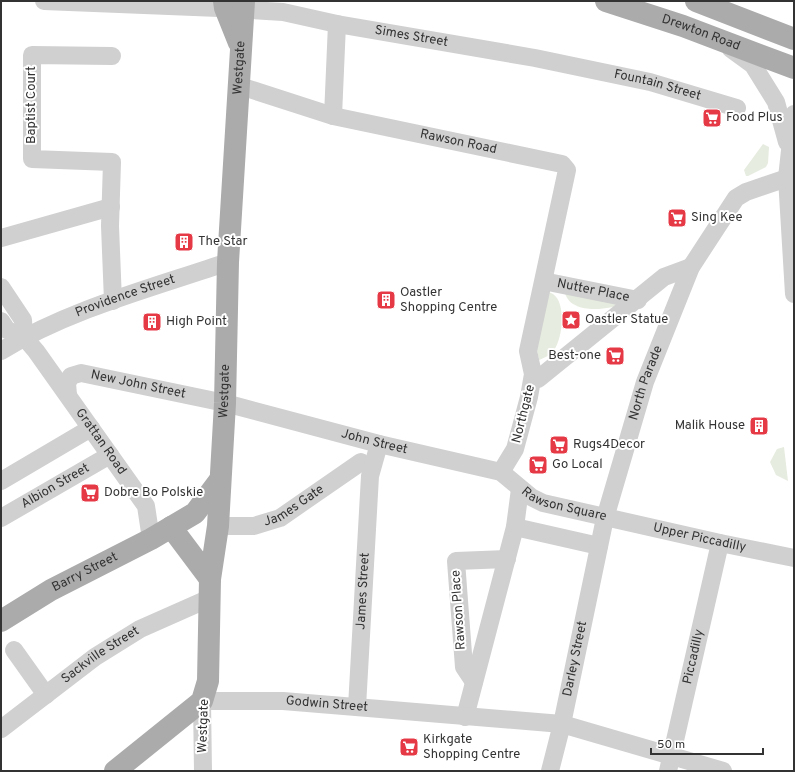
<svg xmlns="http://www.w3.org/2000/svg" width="795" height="772" viewBox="0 0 795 772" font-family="Overpass,sans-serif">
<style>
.green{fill:#e6ecdf}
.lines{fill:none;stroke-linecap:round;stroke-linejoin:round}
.minor{stroke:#d0d0d0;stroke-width:18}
.major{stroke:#ababab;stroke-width:22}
.labels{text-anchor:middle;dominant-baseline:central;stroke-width:4;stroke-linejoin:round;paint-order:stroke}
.street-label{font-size:13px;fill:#333;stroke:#fff}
.poi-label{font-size:13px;fill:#333;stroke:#fff;text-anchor:start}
</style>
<rect width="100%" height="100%" fill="#fff"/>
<path class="green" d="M 763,144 L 769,147 L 768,163 L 766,167 L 748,176 L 746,176 L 744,170 Z
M 548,292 C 568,296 563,338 554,350 C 551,355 544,358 539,360 L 537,350 Z
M 565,293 L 620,305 C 604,310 571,314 565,293 Z
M 784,447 L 788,481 L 776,475 L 770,462 L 777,449 Z"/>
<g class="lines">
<g class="minor">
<path id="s1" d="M 44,1 L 219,8 L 283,12 L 337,24 L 535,58 L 650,82 L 737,108"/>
<path d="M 731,49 L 753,65 L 776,102 L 787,142"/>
<path d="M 112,56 L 32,55 L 32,159 L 112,162 L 110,226 L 113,301"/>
<path id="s2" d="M 237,85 L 333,116 L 562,164 L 567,170 L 528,351 L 533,374 L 529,397 L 515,449 L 501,472"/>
<path d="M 794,114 L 787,178 L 794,294"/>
<path d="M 333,116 L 337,24"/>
<path d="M 1,238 L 111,207"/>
<path id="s3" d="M 548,282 L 638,300"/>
<path d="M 1,287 L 23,320 L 24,337"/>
<path id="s4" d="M 1,321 L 7,330 L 24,337 L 36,351 L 146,506 L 151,539"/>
<path id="s5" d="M 1,351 C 70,309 152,288 228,262"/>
<path d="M 538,379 L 664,277 L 691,267"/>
<path id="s6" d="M 68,395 L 67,383 L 71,376 L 81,373 L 225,403 L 379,444 L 501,472 L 531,497 L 543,503 L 720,543 L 794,558"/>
<path d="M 1,481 L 91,428"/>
<path id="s7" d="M 1,518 L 110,455"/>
<path id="s8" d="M 218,526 L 254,526 L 280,518 L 361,462"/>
<path d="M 515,527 L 599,546"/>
<path d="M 14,650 L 46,695"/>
<path d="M 474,682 L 464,667 L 456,561 L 507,559"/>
<path id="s9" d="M 357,707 L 370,476 L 379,444"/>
<path d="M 465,717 L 515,527 L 520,489"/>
<path id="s10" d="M 1,729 L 95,657 L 140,629 L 210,598"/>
<path id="s11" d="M 203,771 L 202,701 L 283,701 L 562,724 L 723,771"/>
<path id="s12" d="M 550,771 L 562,724 L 605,518 L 645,382 L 691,267 L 736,198 L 746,192 L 787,178"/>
<path id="s13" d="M 668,771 L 720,543"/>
</g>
<g class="major">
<path d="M 224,1 L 225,8 L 239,43"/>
<path id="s14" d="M 606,1 L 683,26 L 794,68"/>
<path d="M 696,1 L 794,39"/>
<path d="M 171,527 L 210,579"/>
<path id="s15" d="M 1,621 L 51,590 L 151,539 L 195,513 L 219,481"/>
<path id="s16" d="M 115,771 L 202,701 L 208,681 L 210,579 L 218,526 L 225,403 L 228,262 L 244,1"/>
</g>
</g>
<defs>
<symbol id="supermarket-square" viewBox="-11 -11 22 22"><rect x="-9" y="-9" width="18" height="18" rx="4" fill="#e63946" stroke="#fff"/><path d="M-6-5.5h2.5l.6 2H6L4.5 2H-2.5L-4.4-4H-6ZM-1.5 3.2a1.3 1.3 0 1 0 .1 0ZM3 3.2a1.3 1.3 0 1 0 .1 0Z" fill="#fff"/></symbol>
<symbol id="building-square" viewBox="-11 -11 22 22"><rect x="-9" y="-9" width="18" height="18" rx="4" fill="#e63946" stroke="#fff"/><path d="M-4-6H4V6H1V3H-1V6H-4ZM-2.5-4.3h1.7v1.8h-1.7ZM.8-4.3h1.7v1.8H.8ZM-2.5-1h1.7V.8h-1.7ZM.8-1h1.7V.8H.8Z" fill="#fff"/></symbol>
<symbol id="sight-square" viewBox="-11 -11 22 22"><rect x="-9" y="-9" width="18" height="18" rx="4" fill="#e63946" stroke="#fff"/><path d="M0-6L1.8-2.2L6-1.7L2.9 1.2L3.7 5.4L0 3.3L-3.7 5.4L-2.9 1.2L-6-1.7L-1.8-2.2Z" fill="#fff"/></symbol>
</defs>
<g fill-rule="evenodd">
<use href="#supermarket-square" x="701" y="107" width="22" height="22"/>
<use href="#supermarket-square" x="666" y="207" width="22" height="22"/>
<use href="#building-square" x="173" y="231" width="22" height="22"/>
<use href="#building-square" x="375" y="289" width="22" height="22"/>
<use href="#sight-square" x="560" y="309" width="22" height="22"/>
<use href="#building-square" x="141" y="311" width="22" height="22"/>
<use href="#supermarket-square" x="604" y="345" width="22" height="22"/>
<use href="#building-square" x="748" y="415" width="22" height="22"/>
<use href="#supermarket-square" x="548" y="434" width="22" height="22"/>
<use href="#supermarket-square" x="527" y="454" width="22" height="22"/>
<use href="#supermarket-square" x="79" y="482" width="22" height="22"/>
<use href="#supermarket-square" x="398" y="736" width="22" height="22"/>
</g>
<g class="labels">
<g class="street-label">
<text stroke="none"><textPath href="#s14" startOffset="100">Drewton Road</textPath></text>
<text stroke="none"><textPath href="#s1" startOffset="370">Simes Street</textPath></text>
<text stroke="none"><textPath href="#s16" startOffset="747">Westgate</textPath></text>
<text stroke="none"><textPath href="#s1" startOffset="621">Fountain Street</textPath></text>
<text transform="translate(32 105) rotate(-90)">Baptist Court</text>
<text stroke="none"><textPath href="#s2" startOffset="229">Rawson Road</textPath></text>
<text stroke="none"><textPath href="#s3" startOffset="46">Nutter Place</textPath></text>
<text stroke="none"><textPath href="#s5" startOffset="136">Providence Street</textPath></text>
<text stroke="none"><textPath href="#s12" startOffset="400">North Parade</textPath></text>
<text stroke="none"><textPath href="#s6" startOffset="89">New John Street</textPath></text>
<text stroke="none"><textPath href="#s16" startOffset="423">Westgate</textPath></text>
<text transform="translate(524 414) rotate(-76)">Northgate</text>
<text stroke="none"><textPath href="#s4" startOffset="159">Grattan Road</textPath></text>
<text stroke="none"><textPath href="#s6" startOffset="332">John Street</textPath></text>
<text stroke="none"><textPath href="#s7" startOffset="63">Albion Street</textPath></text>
<text stroke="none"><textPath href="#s8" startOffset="81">James Gate</textPath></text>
<text stroke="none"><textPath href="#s6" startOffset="535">Rawson Square</textPath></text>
<text stroke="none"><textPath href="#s6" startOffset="675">Upper Piccadilly</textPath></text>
<text stroke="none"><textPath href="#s15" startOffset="97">Barry Street</textPath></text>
<text stroke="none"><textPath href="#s9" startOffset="116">James Street</textPath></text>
<text transform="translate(459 610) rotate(-94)">Rawson Place</text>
<text stroke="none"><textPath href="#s10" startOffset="124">Sackville Street</textPath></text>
<text stroke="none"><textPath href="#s13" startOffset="117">Piccadilly</textPath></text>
<text stroke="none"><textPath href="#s12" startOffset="115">Darley Street</textPath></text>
<text stroke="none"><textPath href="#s11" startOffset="195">Godwin Street</textPath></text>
<text transform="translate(204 726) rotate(-88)">Westgate</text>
</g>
<g class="poi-label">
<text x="726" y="118">Food Plus</text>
<text x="691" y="218">Sing Kee</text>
<text x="198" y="242">The Star</text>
<text x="400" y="293">Oastler<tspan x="400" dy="15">Shopping Centre</tspan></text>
<text x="585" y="320">Oastler Statue</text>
<text x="166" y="322">High Point</text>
<text x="601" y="356" text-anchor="end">Best-one</text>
<text x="745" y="426" text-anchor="end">Malik House</text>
<text x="573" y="445">Rugs4Decor</text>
<text x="552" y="465">Go Local</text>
<text x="104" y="493">Dobre Bo Polskie</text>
<text x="423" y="740">Kirkgate<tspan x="423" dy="15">Shopping Centre</tspan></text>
</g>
</g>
<rect width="795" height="772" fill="none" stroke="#333333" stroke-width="4"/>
<path d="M651 748v6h112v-6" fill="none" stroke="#333333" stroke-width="2"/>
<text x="657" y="748" font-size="12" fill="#333333" stroke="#ffffff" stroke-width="3" paint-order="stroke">50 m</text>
</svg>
